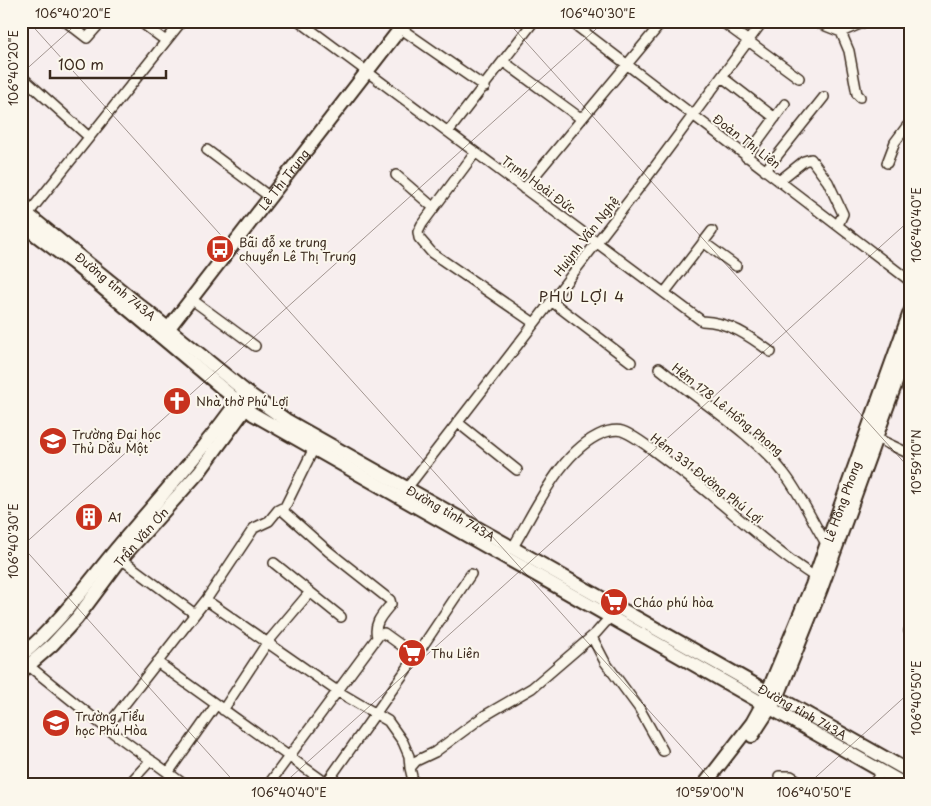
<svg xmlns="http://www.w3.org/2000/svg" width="931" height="806" viewBox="0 0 931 806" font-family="'Playpen Sans',sans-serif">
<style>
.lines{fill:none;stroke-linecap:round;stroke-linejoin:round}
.street-casing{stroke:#3b2a1e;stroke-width:12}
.secondary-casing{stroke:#3b2a1e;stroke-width:16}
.street{stroke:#fbf7ec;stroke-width:9}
.secondary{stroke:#fbf7ec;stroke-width:12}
.ticks{fill:none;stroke:#3b2a1e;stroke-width:1;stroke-opacity:0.45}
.labels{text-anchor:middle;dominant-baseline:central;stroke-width:4;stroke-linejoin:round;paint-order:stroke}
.street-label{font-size:12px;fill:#3b2a1e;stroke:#fbf7ec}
.poi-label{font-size:12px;fill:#3b2a1e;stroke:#fbf7ec;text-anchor:start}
.quarter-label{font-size:15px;letter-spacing:1px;fill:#3b2a1e;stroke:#fbf7ec}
.neatline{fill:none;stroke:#3b2a1e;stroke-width:2}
.ticks-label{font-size:12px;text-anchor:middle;fill:#3b2a1e}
</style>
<rect width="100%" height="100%" fill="#f7eeee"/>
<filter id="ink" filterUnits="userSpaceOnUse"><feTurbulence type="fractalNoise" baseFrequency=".02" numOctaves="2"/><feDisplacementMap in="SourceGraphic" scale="10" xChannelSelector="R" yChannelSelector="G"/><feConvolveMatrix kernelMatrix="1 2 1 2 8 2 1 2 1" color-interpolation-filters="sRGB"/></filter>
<g filter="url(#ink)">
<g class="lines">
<defs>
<path id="street" d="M 65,21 L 87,38 L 102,21
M 139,21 L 166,41
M 299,21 L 702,321 C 730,322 749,336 771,352
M 570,21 L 910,281
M 721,21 L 799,78
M 813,21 L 841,32 L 849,51 L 857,94 L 860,97
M 400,28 L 485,87
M 841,32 L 867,21
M 504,62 L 579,117 L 585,115 L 663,21
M 21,76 L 89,137
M 722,77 L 775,118
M 448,132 L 534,21
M 207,150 L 270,197
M 475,153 L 422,224 L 418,232 L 419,238 L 432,253 L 534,323
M 746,157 L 785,104
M 887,163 L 895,142 L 907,126
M 765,171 L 824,97
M 396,175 L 434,208
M 779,181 L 804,161 L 811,159 L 828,182 L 843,214 L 838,225
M 524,189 L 585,115
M 28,214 L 182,21
M 703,242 L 736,266
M 665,292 L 712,231
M 191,299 L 255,346
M 551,301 L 631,362
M 659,368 C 697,399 754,435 783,472 C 799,491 813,523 827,545
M 457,422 L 517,470
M 876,438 L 910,454
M 314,448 L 283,511 L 328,551 L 390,600 L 391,604 C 383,614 373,623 377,637
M 404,492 L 645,180 L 763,21
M 513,547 C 536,509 561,450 603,433 C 608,431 617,429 622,431 C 638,437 652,450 666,460 C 718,497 762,543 815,577
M 117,556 L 195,614
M 274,563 L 341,617
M 206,600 L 337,691 L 388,721 L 403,742 L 409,756 L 410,768
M 909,631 L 910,631
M 592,637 L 605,662 L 639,708 L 663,751
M 157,662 L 326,783
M 29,666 L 101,724 L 185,785
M 223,710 L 267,643 L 310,592
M 106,728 L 206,600 L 254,528 L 269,521 L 278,510 L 282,508
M 168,773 L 216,705
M 779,776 L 791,776 L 805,785
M 128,785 L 151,760
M 268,785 L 379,635 L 384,633 L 416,656
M 325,785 L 416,656 L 471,574
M 414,785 L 410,768 L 416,761 L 435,752 L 484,716 L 532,688 L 596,633 L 611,616
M 873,785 L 882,771"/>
<g id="secondary">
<path id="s1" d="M 21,209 L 245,391 L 286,420 L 910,772"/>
<path d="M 21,224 L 73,263 L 253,414 L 906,785"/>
<path id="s2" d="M 168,329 L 406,21"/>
<path d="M 21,656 C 57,625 82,591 112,554 C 156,501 203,451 242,395"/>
<path id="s3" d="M 21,672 L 52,645 L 77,618 L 121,559 L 200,471 L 251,401"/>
<path d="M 752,736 L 778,696 L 821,589 L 910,344"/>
<path id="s4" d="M 704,785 L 752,723 L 763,703 L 812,585 L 910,312"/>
</g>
</defs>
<use href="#street" class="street-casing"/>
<use href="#secondary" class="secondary-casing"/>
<use href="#street" class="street"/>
<use href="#secondary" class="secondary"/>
</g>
</g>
<path class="ticks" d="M 28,21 L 716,785M 507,21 L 910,469M 21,74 L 80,21M 21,545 L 237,785M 21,547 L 605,21M 282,785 L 910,220M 807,785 L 910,692"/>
<defs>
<symbol id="bus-disc" viewBox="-11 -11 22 22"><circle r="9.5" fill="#c8321e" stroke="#fbf7ec"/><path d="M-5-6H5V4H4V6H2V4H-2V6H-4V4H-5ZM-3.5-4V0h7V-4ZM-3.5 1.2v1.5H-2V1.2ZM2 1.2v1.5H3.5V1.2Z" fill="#fff"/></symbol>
<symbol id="church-disc" viewBox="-11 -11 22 22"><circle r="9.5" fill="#c8321e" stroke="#fbf7ec"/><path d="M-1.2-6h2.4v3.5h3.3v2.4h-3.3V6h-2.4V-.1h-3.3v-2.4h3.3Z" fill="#fff"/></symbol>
<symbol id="university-disc" viewBox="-11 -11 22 22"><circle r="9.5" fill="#c8321e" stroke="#fbf7ec"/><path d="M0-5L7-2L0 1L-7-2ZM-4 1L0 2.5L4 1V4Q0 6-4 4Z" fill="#fff"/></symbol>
<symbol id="building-disc" viewBox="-11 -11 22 22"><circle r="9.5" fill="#c8321e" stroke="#fbf7ec"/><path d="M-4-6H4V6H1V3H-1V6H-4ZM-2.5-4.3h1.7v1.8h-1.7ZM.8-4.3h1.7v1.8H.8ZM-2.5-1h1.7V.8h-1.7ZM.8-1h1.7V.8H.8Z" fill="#fff"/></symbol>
<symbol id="supermarket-disc" viewBox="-11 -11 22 22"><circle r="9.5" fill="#c8321e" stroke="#fbf7ec"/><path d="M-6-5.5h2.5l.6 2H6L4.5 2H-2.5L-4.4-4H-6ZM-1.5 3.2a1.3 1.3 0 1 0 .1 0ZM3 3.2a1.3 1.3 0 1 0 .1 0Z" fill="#fff"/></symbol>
<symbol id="school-disc" viewBox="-11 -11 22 22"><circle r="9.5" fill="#c8321e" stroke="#fbf7ec"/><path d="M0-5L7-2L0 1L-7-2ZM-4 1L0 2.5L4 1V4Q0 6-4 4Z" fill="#fff"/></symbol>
</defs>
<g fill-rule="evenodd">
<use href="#bus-disc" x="204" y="233" width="32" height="32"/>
<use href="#church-disc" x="161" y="385" width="32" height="32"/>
<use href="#university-disc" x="37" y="425" width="32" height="32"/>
<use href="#building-disc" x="73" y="501" width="32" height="32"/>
<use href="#supermarket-disc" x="598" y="586" width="32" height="32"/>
<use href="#supermarket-disc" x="396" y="637" width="32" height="32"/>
<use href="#school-disc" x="40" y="707" width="32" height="32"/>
</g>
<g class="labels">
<g class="street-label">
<text transform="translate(747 141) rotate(37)">Đoàn Thị Liên</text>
<text stroke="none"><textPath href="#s2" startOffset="189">Lê Thị Trung</textPath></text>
<text transform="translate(539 184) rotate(36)">Trịnh Hoài Đức</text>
<text transform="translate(586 236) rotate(-52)">Huỳnh Văn Nghệ</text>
<text stroke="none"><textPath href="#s1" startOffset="122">Đường tỉnh 743A</textPath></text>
<text transform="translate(728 409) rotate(39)">Hẻm 178 Lê Hồng Phong</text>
<text transform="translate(707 478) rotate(38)">Hẻm 331 Đường Phú Lợi</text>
<text stroke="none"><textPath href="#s4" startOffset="318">Lê Hồng Phong</textPath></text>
<text stroke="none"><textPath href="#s1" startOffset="528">Đường tỉnh 743A</textPath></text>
<text stroke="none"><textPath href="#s3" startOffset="181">Trần Văn Ơn</textPath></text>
<text stroke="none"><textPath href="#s1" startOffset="932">Đường tỉnh 743A</textPath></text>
</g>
<g class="poi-label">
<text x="239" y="242">Bãi đỗ xe trung<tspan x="239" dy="14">chuyển Lê Thị Trung</tspan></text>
<text x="196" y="401">Nhà thờ Phú Lợi</text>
<text x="72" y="434">Trường Đại học<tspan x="72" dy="14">Thủ Dầu Một</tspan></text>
<text x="108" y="517">A1</text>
<text x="633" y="602">Cháo phú hòa</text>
<text x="431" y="653">Thu Liên</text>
<text x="75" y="716">Trường Tiểu<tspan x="75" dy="14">học Phú Hòa</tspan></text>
</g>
<g class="quarter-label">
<text x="582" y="295">PHÚ LỢI 4</text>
</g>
</g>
<rect width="931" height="806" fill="none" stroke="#fbf7ec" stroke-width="55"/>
<path d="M50 70v8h116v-8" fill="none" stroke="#3b2a1e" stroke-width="2.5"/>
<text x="58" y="70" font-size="15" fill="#3b2a1e" stroke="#fbf7ec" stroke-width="4" paint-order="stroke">100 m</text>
<rect x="28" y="28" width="876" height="750" class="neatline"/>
<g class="ticks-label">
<text x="73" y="18">106°40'20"E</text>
<text x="598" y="18">106°40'30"E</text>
<text transform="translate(14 68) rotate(-90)" y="4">106°40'20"E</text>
<text transform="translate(917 225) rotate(-90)" y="4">106°40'40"E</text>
<text transform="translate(917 462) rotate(-90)" y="4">10°59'10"N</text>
<text transform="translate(14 541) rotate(-90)" y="4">106°40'30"E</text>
<text transform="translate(917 698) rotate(-90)" y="4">106°40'50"E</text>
<text x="289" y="797">106°40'40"E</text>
<text x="710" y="797">10°59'00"N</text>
<text x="814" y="797">106°40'50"E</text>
</g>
</svg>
